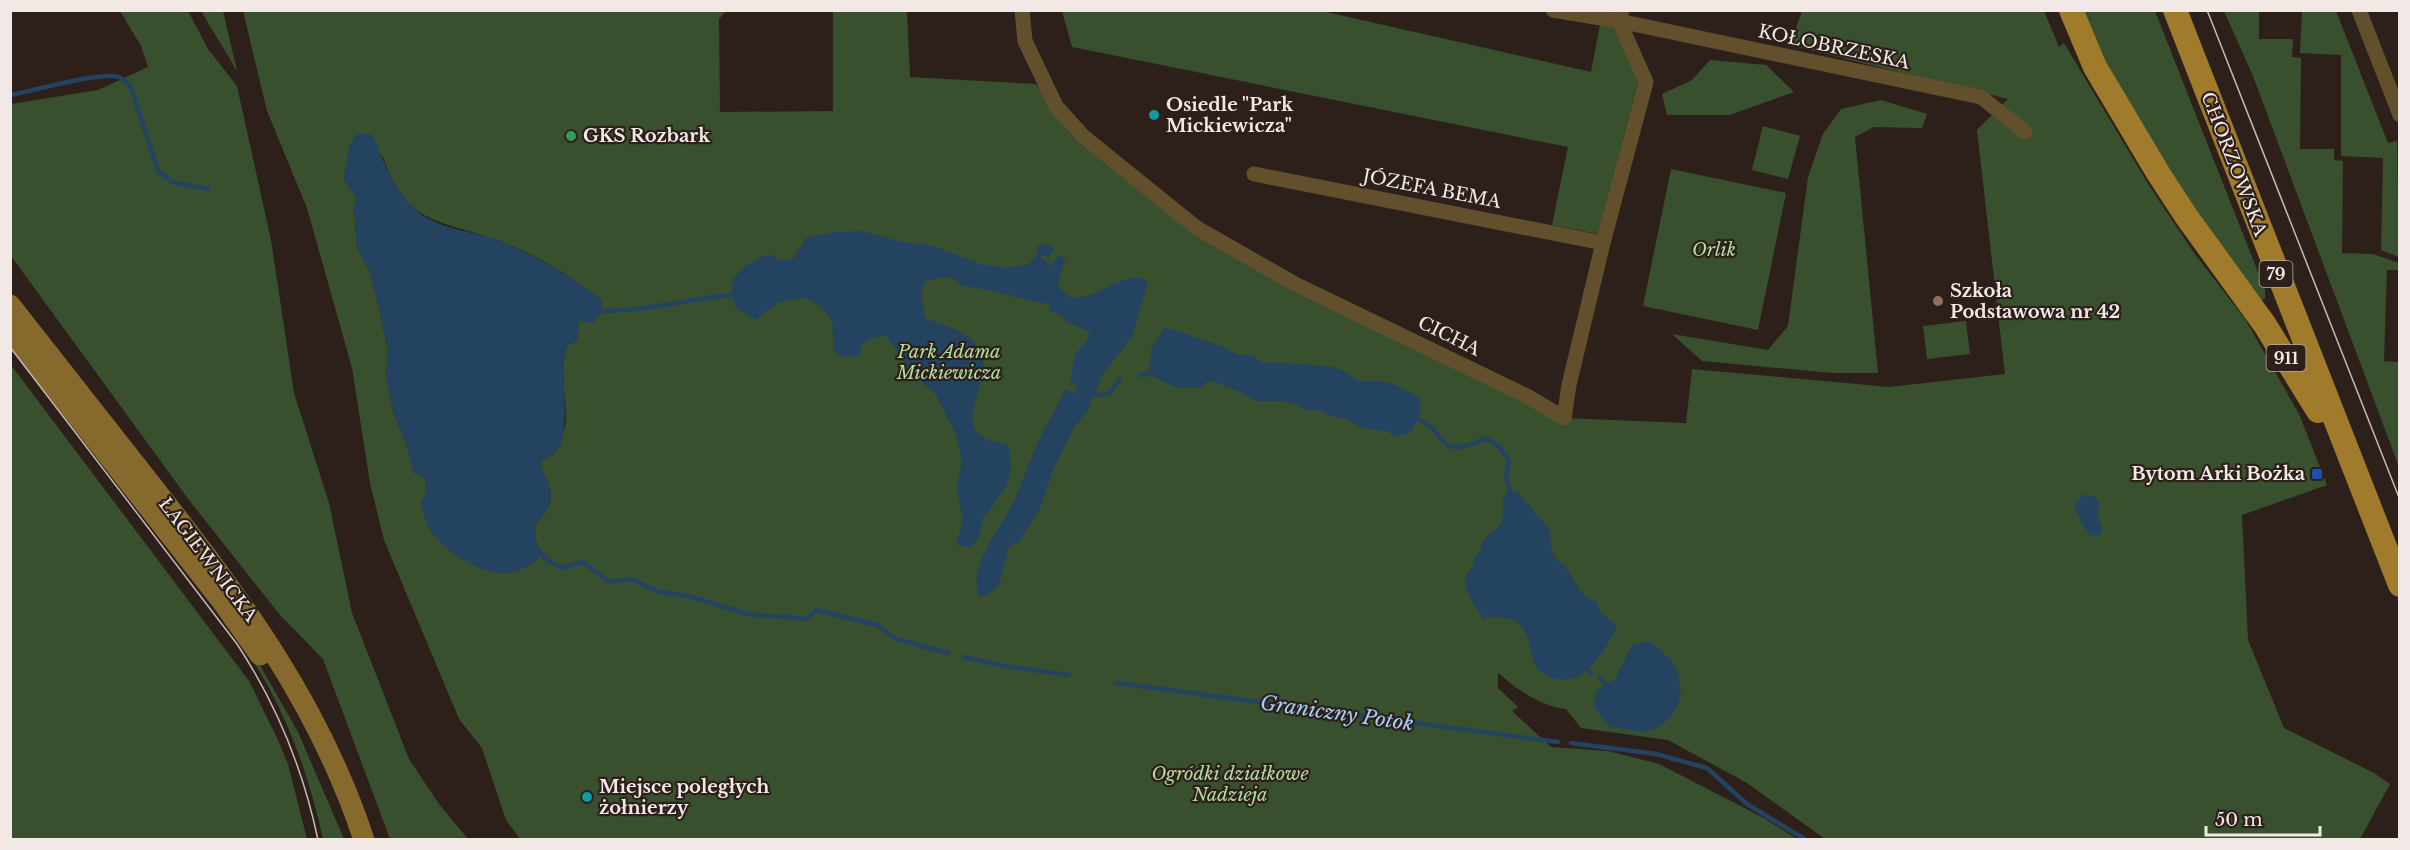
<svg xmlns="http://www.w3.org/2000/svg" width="2410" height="850" viewBox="0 0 2410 850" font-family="'Libre Baskerville',serif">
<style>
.green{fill:#39502e;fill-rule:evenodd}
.water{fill:#234361}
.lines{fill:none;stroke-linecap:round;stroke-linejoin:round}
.stream{stroke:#234361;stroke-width:4.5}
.street{stroke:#62502d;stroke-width:15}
.secondary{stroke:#85692d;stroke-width:21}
.primary{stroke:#a07b2b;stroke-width:24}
.tram{stroke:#c4bab6;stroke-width:1.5}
.culture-dot{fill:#0f9aa8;stroke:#2d201b;stroke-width:2}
.leisure-dot{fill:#2e9e5b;stroke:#2d201b;stroke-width:2}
.education-dot{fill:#8d6e63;stroke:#2d201b;stroke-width:2}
.transit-dot{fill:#1a4fb4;stroke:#2d201b;stroke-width:2}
.labels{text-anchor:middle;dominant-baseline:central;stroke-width:4.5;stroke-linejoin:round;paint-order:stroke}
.shield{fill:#2d201b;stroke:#b7ada9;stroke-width:1.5}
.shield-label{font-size:16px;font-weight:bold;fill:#f2e9e6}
.street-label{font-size:18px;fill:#f2e9e6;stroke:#2d201b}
.poi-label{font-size:18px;font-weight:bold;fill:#f2e9e6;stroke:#2d201b;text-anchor:start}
.park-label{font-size:18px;font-style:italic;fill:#b3dd9f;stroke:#2d201b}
.water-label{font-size:20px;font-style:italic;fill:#a5d0fc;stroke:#2d201b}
</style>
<rect width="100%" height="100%" fill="#2d201b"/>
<path class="green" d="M 120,11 L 188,11 L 208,49 L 237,86 L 271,240 L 294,393 L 329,503 L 352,613 L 409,759 L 439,804 L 468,839 L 390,839 L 323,659 L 280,615 L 189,500 L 11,256 L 11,104 L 98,90 L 148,67 L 141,46 Z
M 201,11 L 223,11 L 237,71 Z
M 243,11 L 726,11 L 719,19 L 720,112 L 833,111 L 833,11 L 907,11 L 910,77 L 1036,84 L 1083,136 L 1197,228 L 1564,418 L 1686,423 L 1692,369 L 1889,387 L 2005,374 L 1977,130 L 2008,99 L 1790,45 L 1802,11 L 2044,11 L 2059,47 L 2064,43 L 2150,187 L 2194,253 L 2245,319 L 2299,414 L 2327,485 L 2242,515 L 2248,640 L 2284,728 L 2374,773 L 2390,784 L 2360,839 L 1825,839 L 1747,783 L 1668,740 L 1581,728 L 1566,709 C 1540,706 1518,690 1498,673 L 1498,688 L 1518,707 L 1512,711 L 1551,747 L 1608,751 L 1659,764 L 1764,818 L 1797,839 L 520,839 L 506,820 L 482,748 L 459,719 L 384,540 L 370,483 L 352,368 L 307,208 L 267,111 ZM 350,145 L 383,157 C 407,227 441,219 499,241 C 537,255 571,276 602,301 L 578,321 L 577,340 L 567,346 C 559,372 566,395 566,421 C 565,432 559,444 555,453 L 540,462 C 542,475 554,489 550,503 C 549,510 538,520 534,527 L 539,559 L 427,494 L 425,477 L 414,473 L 407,446 L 393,411 L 386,376 L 388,351 L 377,298 L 369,270 L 357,247 L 354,207 L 357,197 L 344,180 Z
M 1062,11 L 1322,11 L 1591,72 L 1600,25 L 1630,31 L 1638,82 L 1598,234 L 1552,225 L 1568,147 L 1072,47 Z
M 2080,11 L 2155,11 L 2265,290 L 2265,299 L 2260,300 C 2191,210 2126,115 2080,11 Z
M 2224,11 L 2259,11 L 2259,39 L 2293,39 L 2292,57 L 2301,58 L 2300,149 L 2334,149 L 2334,160 L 2343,161 L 2342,253 L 2373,254 L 2399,263 L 2399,270 L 2387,270 L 2384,361 L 2399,362 L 2399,467 L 2253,76 Z
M 2302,11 L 2336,11 L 2388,143 L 2397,141 L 2399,257 L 2381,250 L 2383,158 L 2341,156 L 2341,55 L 2300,53 Z
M 1710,60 L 1766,65 L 1794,92 L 1730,115 L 1667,115 L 1662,94 L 1692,80 Z
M 1881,100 L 1927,114 L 1922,128 L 1874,127 L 1855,137 L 1878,373 L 1833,373 L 1702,361 L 1672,334 L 1768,350 L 1788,326 L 1808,177 L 1823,134 L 1841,109 Z
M 1763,126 L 1800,136 L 1788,179 L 1752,170 Z
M 1671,169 L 1786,193 L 1758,330 L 1643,306 Z
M 1966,321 L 1970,354 L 1927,359 L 1923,326 Z
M 11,365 L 249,681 L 278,740 L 288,764 L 307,839 L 11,839 Z
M 245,639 L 298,732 L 344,839 L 323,839 C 307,767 283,703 240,641 Z"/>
<path class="water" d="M 356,134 L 372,134 C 384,161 392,188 415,209 C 437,230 472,230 499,241 C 537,256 571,276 602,301 L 602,311 L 593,323 L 578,321 L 577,341 L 567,346 C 557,378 574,429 556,452 C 552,456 545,459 540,462 C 542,475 554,489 550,503 C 549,510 538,520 534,527 L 539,559 C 530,565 519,572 509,573 C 483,576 447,553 432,533 C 426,525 424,512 420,502 L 427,493 L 425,478 L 414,473 L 407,446 L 393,411 L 386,376 L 388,351 L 377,298 L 369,270 L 357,247 L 354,207 L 357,197 L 344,180 L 350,145 Z
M 861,231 L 907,243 L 931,245 L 980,264 L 1007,268 L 1029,264 L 1037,254 L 1038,245 L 1048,244 L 1054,248 L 1049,258 L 1043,254 L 1041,258 L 1052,265 L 1059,254 L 1065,260 L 1058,283 C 1077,325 1122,261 1148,282 L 1132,337 L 1102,375 L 1089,408 L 1074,428 L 1054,468 L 1040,508 L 1020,541 L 1009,547 L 999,584 L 988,595 L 979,596 C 968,566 998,532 1011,507 C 1022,485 1029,461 1040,438 C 1048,421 1058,406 1065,389 L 1074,393 L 1077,386 L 1070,382 L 1075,354 L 1087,341 L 1089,332 L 1065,321 L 1062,315 L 1050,312 L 1049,304 C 1020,299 991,290 960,285 C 952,272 938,278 926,281 L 921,292 L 925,318 C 939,324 954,327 967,336 C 1009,367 955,407 979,434 C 986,442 1000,441 1009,446 L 1011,471 L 1006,487 L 984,517 L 978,538 L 971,548 L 956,544 L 963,520 L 957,490 L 962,460 L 956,435 L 936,395 L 912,373 L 887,336 L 872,338 L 861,346 L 860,356 L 842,357 L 834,352 L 832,321 L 820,306 L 805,298 L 779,302 L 756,320 L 735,307 L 731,282 C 741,268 755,256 772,255 L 778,260 L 793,259 L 806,238 L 833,232 Z
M 1165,327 L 1221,346 L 1238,355 L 1252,355 L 1263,363 C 1267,362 1330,365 1336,368 C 1345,370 1353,379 1361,381 C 1367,382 1374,380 1380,381 C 1393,383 1407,391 1419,397 C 1424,408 1416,421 1411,432 L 1396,437 L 1388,432 L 1360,427 L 1347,419 L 1333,417 L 1319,410 L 1307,410 L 1296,404 L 1281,401 L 1257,401 L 1238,391 L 1208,380 L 1202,388 L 1177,388 L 1148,374 L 1152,348 Z
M 1510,491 L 1519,493 L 1549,529 L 1553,555 L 1566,567 L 1581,592 L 1589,599 L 1596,601 L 1600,612 L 1617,626 C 1604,655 1575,700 1539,670 C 1525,658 1538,622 1501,617 C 1494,616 1490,616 1483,620 C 1476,606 1464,592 1465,576 L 1473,567 L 1474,557 L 1480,551 L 1483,541 C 1504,519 1503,530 1503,496 Z
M 2082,495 L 2092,495 L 2099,501 L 2098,518 L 2103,529 L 2099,536 L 2090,535 L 2081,522 L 2074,506 Z
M 1642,642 L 1652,642 C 1657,649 1663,652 1668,657 C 1690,682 1682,719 1651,730 C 1639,734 1623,728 1610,727 L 1593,706 L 1597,690 L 1615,679 L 1632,645 Z"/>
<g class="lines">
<path class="stream" d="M 10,95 C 33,91 100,71 119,77 C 126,80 129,84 132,90 L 158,171 L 172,182 L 208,189
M 602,311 C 646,311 688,299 732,295
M 1140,375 L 1148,374
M 1093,395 L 1108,394 L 1120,380
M 1417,419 C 1451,433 1434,462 1487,438 L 1499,447 L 1509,460 L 1506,477 L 1510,491
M 536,547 L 545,558 L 560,568 L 583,562 L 609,582 L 631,579 L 659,592 L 688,596 L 747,614 L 807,619 L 816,610 L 877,625 L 896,639 L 948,653
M 964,657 L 1004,666 L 1069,675
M 1589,671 L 1591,674
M 1599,678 L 1606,683
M 1117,683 L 1558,742
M 1571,743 L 1656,754 L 1707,768 L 1747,804 L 1806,840"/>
<path class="street" d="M 1022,10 L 1025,41 L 1056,106 L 1083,136 L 1197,228 L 1295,284 L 1527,396 L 1564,418 L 1569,385 L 1603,243 L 1646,82 L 1619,21 L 1622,10
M 1553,10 L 1619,21 L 1981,97 L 2025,132
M 2359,10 L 2400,115
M 1254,174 L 1603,243"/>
<path class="secondary" d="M 10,305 C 58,366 106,427 153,487 C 241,599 319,703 364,840
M 10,330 L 221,600 L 260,655"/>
<path class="primary" d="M 2071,10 L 2095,67 L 2158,173 L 2186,216 L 2265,325 L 2318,411
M 2175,10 L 2400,585"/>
<path class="tram" d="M 2207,10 L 2400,500
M 10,347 L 237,644 C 277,705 303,768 318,840"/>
</g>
<g class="culture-dot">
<circle cx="1154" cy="115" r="6"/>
<circle cx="587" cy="797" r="6"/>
</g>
<circle class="leisure-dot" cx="571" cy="136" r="6"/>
<circle class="education-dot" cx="1938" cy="301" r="6"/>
<rect class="transit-dot" x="2311" y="468" width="12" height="12" rx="3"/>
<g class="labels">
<g class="shield">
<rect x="2259.5" y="261" width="33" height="26" rx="4.5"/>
<rect x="2266.5" y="345" width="39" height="26" rx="4.5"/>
</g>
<g class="shield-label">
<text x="2276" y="274">79</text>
<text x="2286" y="358">911</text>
</g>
<g class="street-label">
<text transform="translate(1834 47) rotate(12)">KOŁOBRZESKA</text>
<text transform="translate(2234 164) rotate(69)">CHORZOWSKA</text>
<text transform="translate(1432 189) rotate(11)">JÓZEFA BEMA</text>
<text transform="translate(1449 336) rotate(26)">CICHA</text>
<text transform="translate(208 560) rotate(53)">ŁAGIEWNICKA</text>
</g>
<g class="poi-label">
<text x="1166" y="105">Osiedle "Park<tspan x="1166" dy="21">Mickiewicza"</tspan></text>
<text x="583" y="136">GKS Rozbark</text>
<text x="1950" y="291">Szkoła<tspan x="1950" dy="21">Podstawowa nr 42</tspan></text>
<text x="2305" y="474" text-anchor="end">Bytom Arki Bożka</text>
<text x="599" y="787">Miejsce poległych<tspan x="599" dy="21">żołnierzy</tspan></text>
</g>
<g class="park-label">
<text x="1714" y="250">Orlik</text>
<text x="949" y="352">Park Adama<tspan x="949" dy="21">Mickiewicza</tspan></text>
<text x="1230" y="774">Ogródki działkowe<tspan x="1230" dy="21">Nadzieja</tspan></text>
</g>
<g class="water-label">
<text transform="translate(1337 713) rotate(8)">Graniczny Potok</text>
</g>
</g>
<rect width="2410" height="850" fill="none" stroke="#f2e9e6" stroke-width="24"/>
<path d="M2206 826v9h114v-9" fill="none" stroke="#f2e9e6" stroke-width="3"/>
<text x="2215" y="826" font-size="18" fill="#f2e9e6" stroke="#2d201b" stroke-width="4.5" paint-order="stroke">50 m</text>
</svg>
